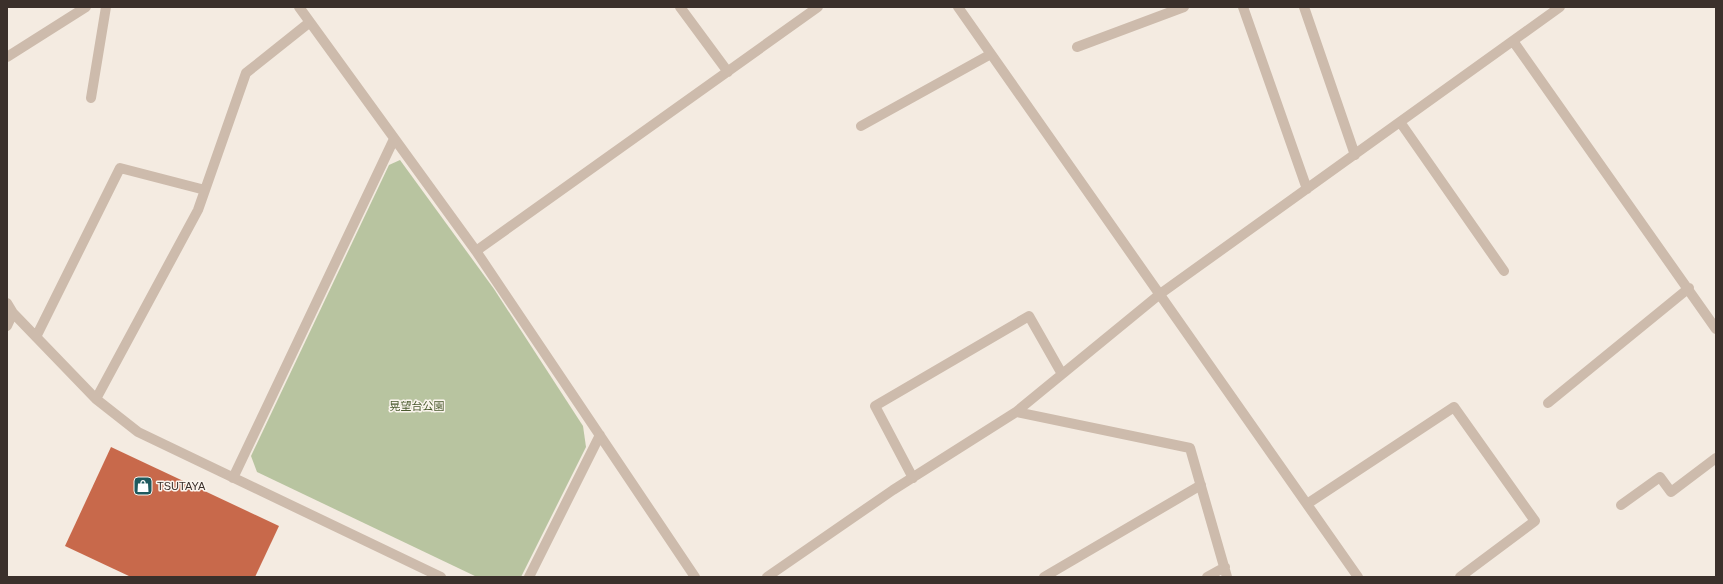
<svg xmlns="http://www.w3.org/2000/svg" width="1723" height="584" viewBox="0 0 1723 584" font-family="Helvetica,'Noto Sans JP',sans-serif">
<style>
.green{fill:#b8c4a0}
.building{fill:#c8694b}
.lines{fill:none;stroke-linecap:round;stroke-linejoin:round}
.street{stroke:#cdbbac;stroke-width:10}
.labels{text-anchor:middle;dominant-baseline:central;stroke-width:3;stroke-linejoin:round;paint-order:stroke}
.park-label{font-size:11px;fill:#4a5a2e;stroke:#fbf5ee}
.poi-label{font-size:11px;fill:#3b302b;stroke:#fbf5ee;text-anchor:start}
</style>
<rect width="100%" height="100%" fill="#f4ebe1"/>
<path class="green" d="M 400,160 L 494,289 L 583,426 L 586,447 L 521,577 L 477,577 L 257,472 L 251,456 L 389,165 Z"/>
<path class="building" d="M 111,447 L 279,526 L 255,577 L 131,577 L 65,546 Z"/>
<g class="lines">
<path class="street" d="M 299,7 L 476,251 L 695,577
M 680,7 L 728,72
M 958,7 L 1358,577
M 1243,7 L 1307,189
M 1304,7 L 1355,155
M 1513,41 L 1716,329
M 1077,47 L 1184,7
M 7,57 L 86,7
M 91,98 L 106,7
M 1400,122 L 1504,271
M 861,126 L 991,54
M 476,251 L 818,7
M 7,303 L 13,313 L 96,399 L 138,432 L 441,577
M 7,326 L 13,313
M 36,337 L 120,168 L 205,190
M 96,399 L 198,210 L 246,73 L 310,22
M 1548,403 L 1689,288
M 1016,412 L 1190,448 L 1227,577
M 233,478 L 394,139
M 913,478 L 875,406 L 1029,316 L 1062,374
M 1307,504 L 1454,407 L 1535,521 L 1460,577
M 1621,505 L 1660,477 L 1671,492 L 1716,458
M 529,577 L 600,435
M 767,577 L 893,490 L 1016,412 L 1160,294 L 1560,7
M 1044,577 L 1201,485
M 1207,577 L 1225,567"/>
</g>
<defs>
<symbol id="shop-square" viewBox="-11 -11 22 22"><rect x="-9" y="-9" width="18" height="18" rx="4" fill="#1f5a5e" stroke="#fbf5ee"/><path d="M-5-2.5h2.3a2.7 3.5 0 0 1 5.4 0H5L5.5 6h-11ZM-1.5-2.5h3a1.5 2.3 0 0 0-3 0Z" fill="#fff"/></symbol>
</defs>
<g fill-rule="evenodd">
<use href="#shop-square" x="132" y="475" width="22" height="22"/>
</g>
<g class="labels">
<g class="park-label">
<text x="417" y="406">晃望台公園</text>
</g>
<g class="poi-label">
<text x="157" y="486">TSUTAYA</text>
</g>
</g>
<rect width="1723" height="584" fill="none" stroke="#3b302b" stroke-width="16"/>
</svg>
